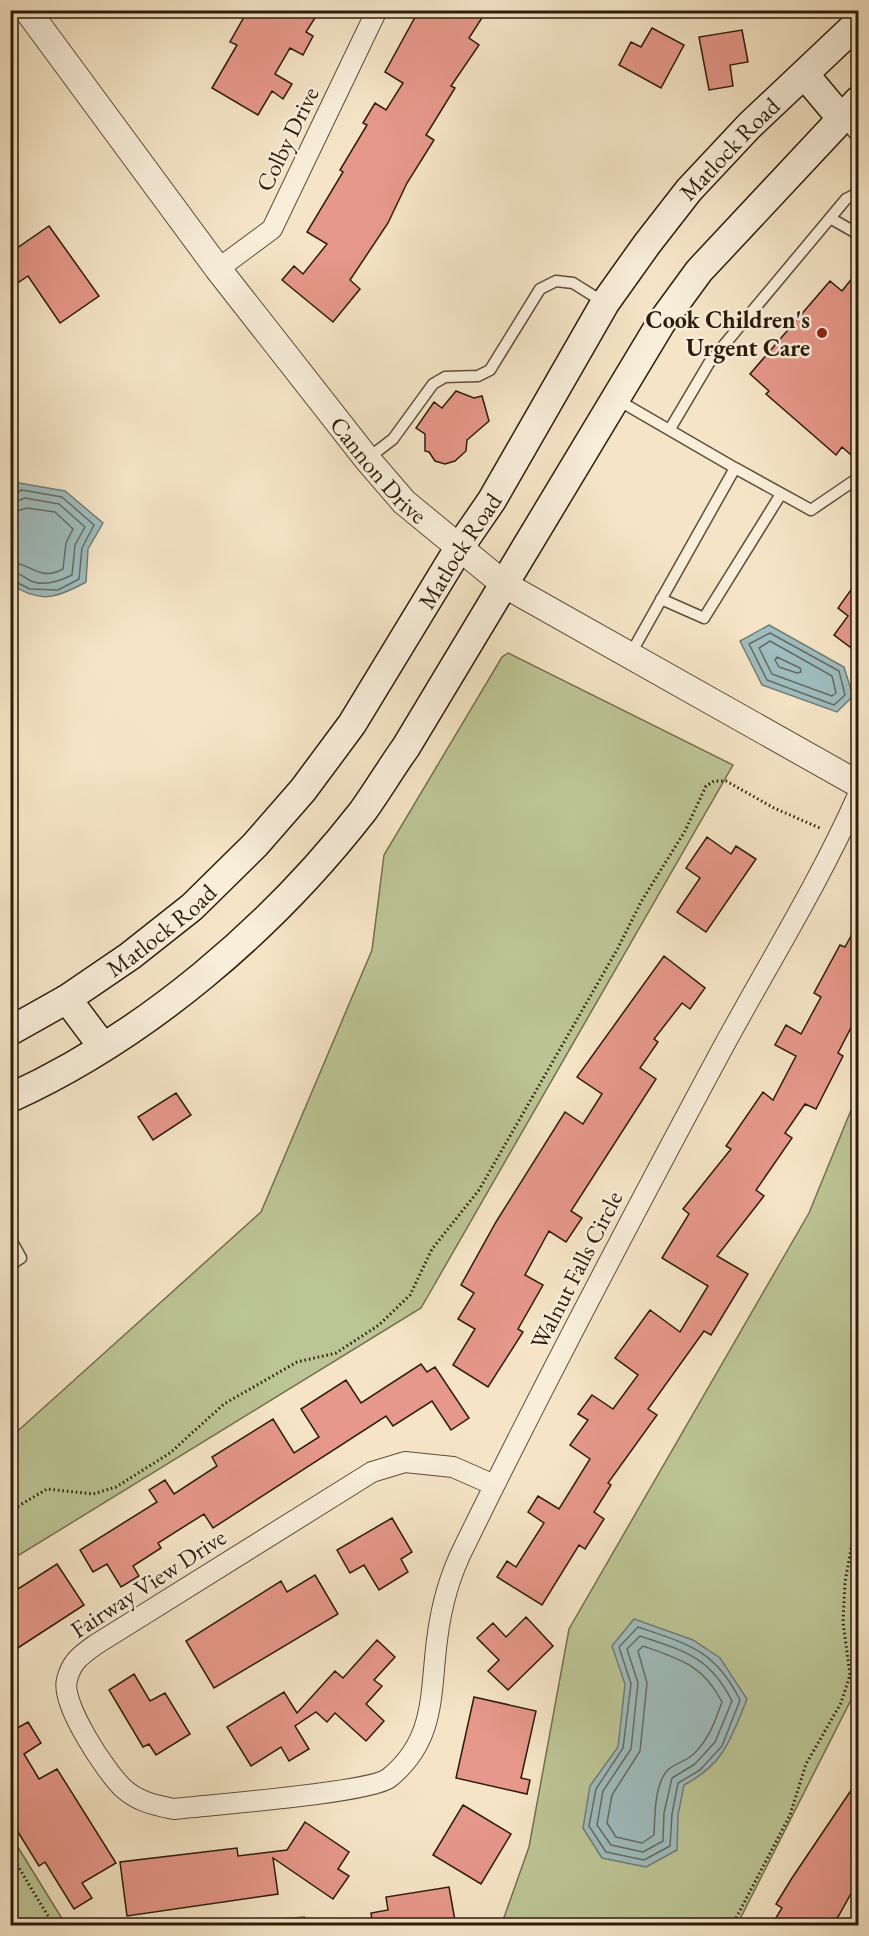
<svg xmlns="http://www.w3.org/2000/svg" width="869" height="1936" viewBox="0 0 869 1936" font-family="'EB Garamond',serif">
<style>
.green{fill:#bcc595;stroke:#747050;stroke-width:1.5}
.water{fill:#9fbdbe;stroke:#717d76;stroke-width:1.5}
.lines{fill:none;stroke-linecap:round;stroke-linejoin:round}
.shore{stroke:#666c64;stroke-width:1.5}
.building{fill:#e6988a;stroke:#2c1c0b;stroke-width:1.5}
.service-casing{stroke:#5e4e3a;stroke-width:13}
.minor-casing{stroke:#5e4e3a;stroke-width:22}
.tertiary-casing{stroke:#5e4e3a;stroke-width:28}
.secondary-casing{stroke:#2c1c0b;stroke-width:31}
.path{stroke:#2c1c0b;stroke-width:3;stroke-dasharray:1.5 3;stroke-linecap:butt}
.service{stroke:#f8eeda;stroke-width:10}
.minor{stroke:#f8eeda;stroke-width:20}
.tertiary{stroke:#f8eeda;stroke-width:26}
.secondary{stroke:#f8eeda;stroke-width:28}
.poi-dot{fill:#8f2418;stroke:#f8eeda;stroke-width:2}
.labels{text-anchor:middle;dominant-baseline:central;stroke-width:5;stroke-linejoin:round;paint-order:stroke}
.street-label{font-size:24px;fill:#2c1c0b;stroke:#f8eeda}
.poi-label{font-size:24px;font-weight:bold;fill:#2c1c0b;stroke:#f8eeda;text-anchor:end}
</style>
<rect width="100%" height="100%" fill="#f5e5c6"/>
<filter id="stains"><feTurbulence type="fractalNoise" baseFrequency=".00333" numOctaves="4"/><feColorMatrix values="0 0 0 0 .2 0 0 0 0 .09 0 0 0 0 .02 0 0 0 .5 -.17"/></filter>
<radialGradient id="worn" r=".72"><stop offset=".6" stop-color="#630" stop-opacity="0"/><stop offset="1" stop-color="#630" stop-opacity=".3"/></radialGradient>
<path class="green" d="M 508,653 L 733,765 L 421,1308 L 11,1560 L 11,1437 L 261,1212 L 372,950 L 384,855 L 502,657 Z
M 858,1093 L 858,1686 L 737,1925 L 501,1926 L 529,1847 L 569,1629 L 809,1213 Z
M 11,1836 L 66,1925 L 11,1925 Z
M 304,1917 L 318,1925 L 212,1925 Z"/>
<path class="water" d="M 19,483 L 65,491 L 103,523 L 88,549 L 86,582 C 57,598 40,604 11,584 L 11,492 Z
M 769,625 L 844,667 L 853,696 L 837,712 L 762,685 L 740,641 Z
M 634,1619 L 693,1640 L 720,1658 L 747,1699 C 731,1739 724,1764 684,1785 L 678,1815 L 677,1850 L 646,1867 L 602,1858 L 583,1828 L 590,1786 L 618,1747 L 625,1684 L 612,1646 Z"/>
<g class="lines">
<path class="shore" d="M 10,496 L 22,490 L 62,497 L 94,525 L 82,548 L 79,579 L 58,590 L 30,589 L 10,579
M 10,504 L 25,498 L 59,504 L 85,527 L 75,545 L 72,575 C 60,581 42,587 29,580 C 22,576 18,572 10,571
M 10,513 L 27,508 L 55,512 L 73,529 L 66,543 L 63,569 C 39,582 31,563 10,562
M 770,633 L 839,671 L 845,695 L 834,705 L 767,680 L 749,644 Z
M 770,641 L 832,676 L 836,693 L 832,696 L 772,674 L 759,648 Z
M 777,657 L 800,668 L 801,672 L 797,673 L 779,667 L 775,660 Z
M 638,1627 C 688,1644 715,1650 740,1700 L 722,1746 L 700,1770 L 678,1783 L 672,1814 L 670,1846 L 644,1860 L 606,1852 L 589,1826 L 596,1789 L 623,1748 L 631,1684 L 619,1647 Z
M 640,1636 C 684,1651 709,1656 732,1701 L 715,1742 L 695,1764 L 672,1778 L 664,1813 L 663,1841 L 643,1852 L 611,1845 L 597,1825 L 603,1791 L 631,1749 L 638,1683 L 627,1649 Z
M 643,1646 C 680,1659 703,1665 722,1702 C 715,1722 707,1744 690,1757 C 682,1763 672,1764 666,1772 C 654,1788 655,1817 654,1835 L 642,1843 L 616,1837 L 607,1823 L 612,1795 L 640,1751 L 647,1683 L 638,1651 Z"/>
</g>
<path class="building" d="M 248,10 L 320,10 L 306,32 L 313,36 L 303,55 L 290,48 L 275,74 L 292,84 L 283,99 L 272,91 L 258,115 L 212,88 L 237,45 L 230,42 Z
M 419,10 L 487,10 L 469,38 L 479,45 L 451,86 L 455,88 L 426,135 L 434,140 L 407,183 L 388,223 L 350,280 L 360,289 L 333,322 L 282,280 L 294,266 L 303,274 L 327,244 L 307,232 L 343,172 L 340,170 L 367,125 L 363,123 L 375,103 L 386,110 L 403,83 L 385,72 Z
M 652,28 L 684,45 L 661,88 L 619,65 L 631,42 L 641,47 Z
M 742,30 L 748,62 L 730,65 L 733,86 L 709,90 L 699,37 Z
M 49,226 L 99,296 L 60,323 L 28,276 L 10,288 L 10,253 Z
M 858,271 L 858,461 L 842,447 L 836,455 L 766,394 L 769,391 L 750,374 L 830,281 L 842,291 Z
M 456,391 L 474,398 L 482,396 L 489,421 L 467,440 L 466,451 L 455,461 L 445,464 L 435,461 L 429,452 L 425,451 L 425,434 L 416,428 L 434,402 L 442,408 Z
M 858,580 L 858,653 L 834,635 L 848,616 L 838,608 Z
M 707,837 L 731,854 L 736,846 L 756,859 L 706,932 L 677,912 L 700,878 L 686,868 Z
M 858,923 L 858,1014 L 838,1053 L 843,1056 L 816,1109 L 805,1104 L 785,1133 L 792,1138 L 756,1190 L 764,1196 L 717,1256 L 748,1274 L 711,1335 L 704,1331 L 648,1409 L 657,1415 L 608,1483 L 611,1485 L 594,1512 L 604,1519 L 585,1549 L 579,1545 L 542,1605 L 497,1577 L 507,1561 L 516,1567 L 544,1523 L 528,1512 L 538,1496 L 559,1509 L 590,1459 L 570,1445 L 588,1420 L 578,1414 L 592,1395 L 613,1409 L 638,1375 L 615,1358 L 650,1310 L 680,1332 L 708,1286 L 662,1258 L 689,1214 L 683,1209 L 731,1149 L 726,1146 L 763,1092 L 773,1100 L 796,1056 L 775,1045 L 786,1025 L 801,1034 L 821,997 L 814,993 L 840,945 L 845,947 Z
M 664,956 L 705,988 L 690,1009 L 682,1003 L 654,1039 L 658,1042 L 640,1068 L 656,1079 L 571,1211 L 582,1218 L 566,1242 L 549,1231 L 525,1275 L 543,1285 L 518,1329 L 523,1332 L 488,1387 L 453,1365 L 475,1329 L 458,1319 L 474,1293 L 461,1285 L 496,1222 L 565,1112 L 583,1124 L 602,1094 L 577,1077 Z
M 176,1093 L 191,1115 L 153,1140 L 138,1117 Z
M 421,1364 L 427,1372 L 435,1367 L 469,1418 L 451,1430 L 432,1401 L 393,1426 L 386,1416 L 213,1528 L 204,1514 L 158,1543 L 161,1548 L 133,1566 L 139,1576 L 121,1587 L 107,1564 L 93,1572 L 80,1550 L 157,1502 L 149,1490 L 165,1480 L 174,1494 L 217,1466 L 212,1457 L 273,1419 L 294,1453 L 319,1437 L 301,1409 L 346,1380 L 361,1403 Z
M 392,1518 L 412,1552 L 401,1559 L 408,1572 L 379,1590 L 364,1565 L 350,1573 L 337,1550 Z
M 57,1564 L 84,1605 L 10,1653 L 10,1594 Z
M 315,1575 L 338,1614 L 214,1688 L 186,1641 L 281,1581 L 287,1592 Z
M 526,1617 L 553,1646 L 508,1690 L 488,1671 L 499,1660 L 477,1638 L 493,1623 L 506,1637 Z
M 377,1640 L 395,1657 L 374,1680 L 382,1686 L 366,1704 L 384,1721 L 366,1741 L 335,1713 L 327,1722 L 316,1712 L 295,1726 L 309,1749 L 289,1761 L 281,1747 L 251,1766 L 227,1727 L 284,1692 L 297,1713 L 335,1671 L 343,1678 Z
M 134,1674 L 150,1701 L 165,1693 L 190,1734 L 156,1755 L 149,1744 L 143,1747 L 109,1690 Z
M 474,1697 L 536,1711 L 521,1778 L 530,1780 L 527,1794 L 456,1778 Z
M 28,1722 L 41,1743 L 24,1754 L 39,1779 L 57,1769 L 116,1863 L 82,1883 L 92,1898 L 74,1909 L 45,1862 L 39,1866 L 13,1824 L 17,1822 L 10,1811 L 10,1732 Z
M 858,1780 L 858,1881 L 839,1915 L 832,1926 L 771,1926 L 782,1908 L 776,1904 L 792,1878 Z
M 463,1805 L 511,1834 L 481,1884 L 433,1855 Z
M 305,1822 L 349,1852 L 338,1869 L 349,1876 L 333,1899 L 273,1858 L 278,1894 L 127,1916 L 120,1862 L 237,1848 L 238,1856 L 287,1850 Z
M 449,1887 L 456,1926 L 373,1926 L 371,1913 L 388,1910 L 386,1897 Z"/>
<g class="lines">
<defs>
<path id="service" d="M 843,120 L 858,138
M 830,218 L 858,234
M 616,399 L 735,468 L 630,655
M 670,429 L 709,363 L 846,199 L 858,193
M 367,459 L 393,439 L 433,384 L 445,377 L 478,376 L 490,370 L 540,289 L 556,281 L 573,283 L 605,303
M 735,468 L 811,510 L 858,478
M 661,599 L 704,618 L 781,494
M 10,1238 L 21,1258 L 10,1265"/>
<path id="minor" d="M 218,269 L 272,229 L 377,10
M 494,1485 L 453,1467 L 405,1462 L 372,1472 L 95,1645 C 81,1655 71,1662 67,1680 C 60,1703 106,1772 123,1788 C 138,1802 155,1805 174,1809 C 208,1805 370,1793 389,1778 C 436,1740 430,1694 437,1640 C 441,1607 450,1574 465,1545 C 546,1379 633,1215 721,1051 C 767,966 819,883 858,795"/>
<g id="tertiary">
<path id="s1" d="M 27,10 L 218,269 L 367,459 L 404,502 L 505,585 L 858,784"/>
</g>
<g id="secondary">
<path d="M 805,75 L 841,118"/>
<path d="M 67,999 L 103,1047"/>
<path id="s2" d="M 10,1031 L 67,999 L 130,956 L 192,907 L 255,845 L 303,790 L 352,724 L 459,548 L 492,500 L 605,303 L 647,244 L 689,190 L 749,126 L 858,23"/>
<path d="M 10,1098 C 146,1036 272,928 363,811 C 378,790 391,768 406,747 L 661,323 L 699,271 L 858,101"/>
</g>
</defs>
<use href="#service" class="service-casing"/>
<use href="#minor" class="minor-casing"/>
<use href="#tertiary" class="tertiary-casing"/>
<use href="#secondary" class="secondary-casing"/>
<path class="path" d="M 10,1511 L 47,1489 L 93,1494 L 116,1487 L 170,1453 L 224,1404 L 297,1362 L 336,1353 L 379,1325 L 410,1295 L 432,1249 L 479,1190 L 618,948 L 641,902 L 685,831 L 706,786 L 714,781 L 726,781 L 774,808 L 822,829
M 10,1853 L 54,1926
M 279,1926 L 281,1926
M 732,1926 L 790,1815 L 806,1764 L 841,1703 L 850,1675 L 843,1622 L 845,1582 L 858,1511"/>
<use href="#service" class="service"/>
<use href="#minor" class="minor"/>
<use href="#tertiary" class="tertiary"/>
<use href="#secondary" class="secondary"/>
</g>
<circle class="poi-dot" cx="822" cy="333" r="6"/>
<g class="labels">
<g class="street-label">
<text transform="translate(287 139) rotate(-64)">Colby Drive</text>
<text stroke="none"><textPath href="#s2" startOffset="1154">Matlock Road</textPath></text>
<text stroke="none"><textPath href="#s1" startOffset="579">Cannon Drive</textPath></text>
<text stroke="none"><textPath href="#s2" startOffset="668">Matlock Road</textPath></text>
<text stroke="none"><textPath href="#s2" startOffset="182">Matlock Road</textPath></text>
<text transform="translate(576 1270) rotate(-63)">Walnut Falls Circle</text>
<text transform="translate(148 1583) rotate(-33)">Fairway View Drive</text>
</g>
<g class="poi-label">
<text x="810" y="319">Cook Children's<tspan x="810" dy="28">Urgent Care</tspan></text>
</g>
</g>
<rect width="869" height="1936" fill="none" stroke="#f5e5c6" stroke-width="36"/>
<rect x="12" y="12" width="845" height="1912" fill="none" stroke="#2c1c0b" stroke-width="3"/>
<rect x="18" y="18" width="833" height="1900" fill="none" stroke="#2c1c0b" stroke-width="1.5"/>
<rect width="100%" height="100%" filter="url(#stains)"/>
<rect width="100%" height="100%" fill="url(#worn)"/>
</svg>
